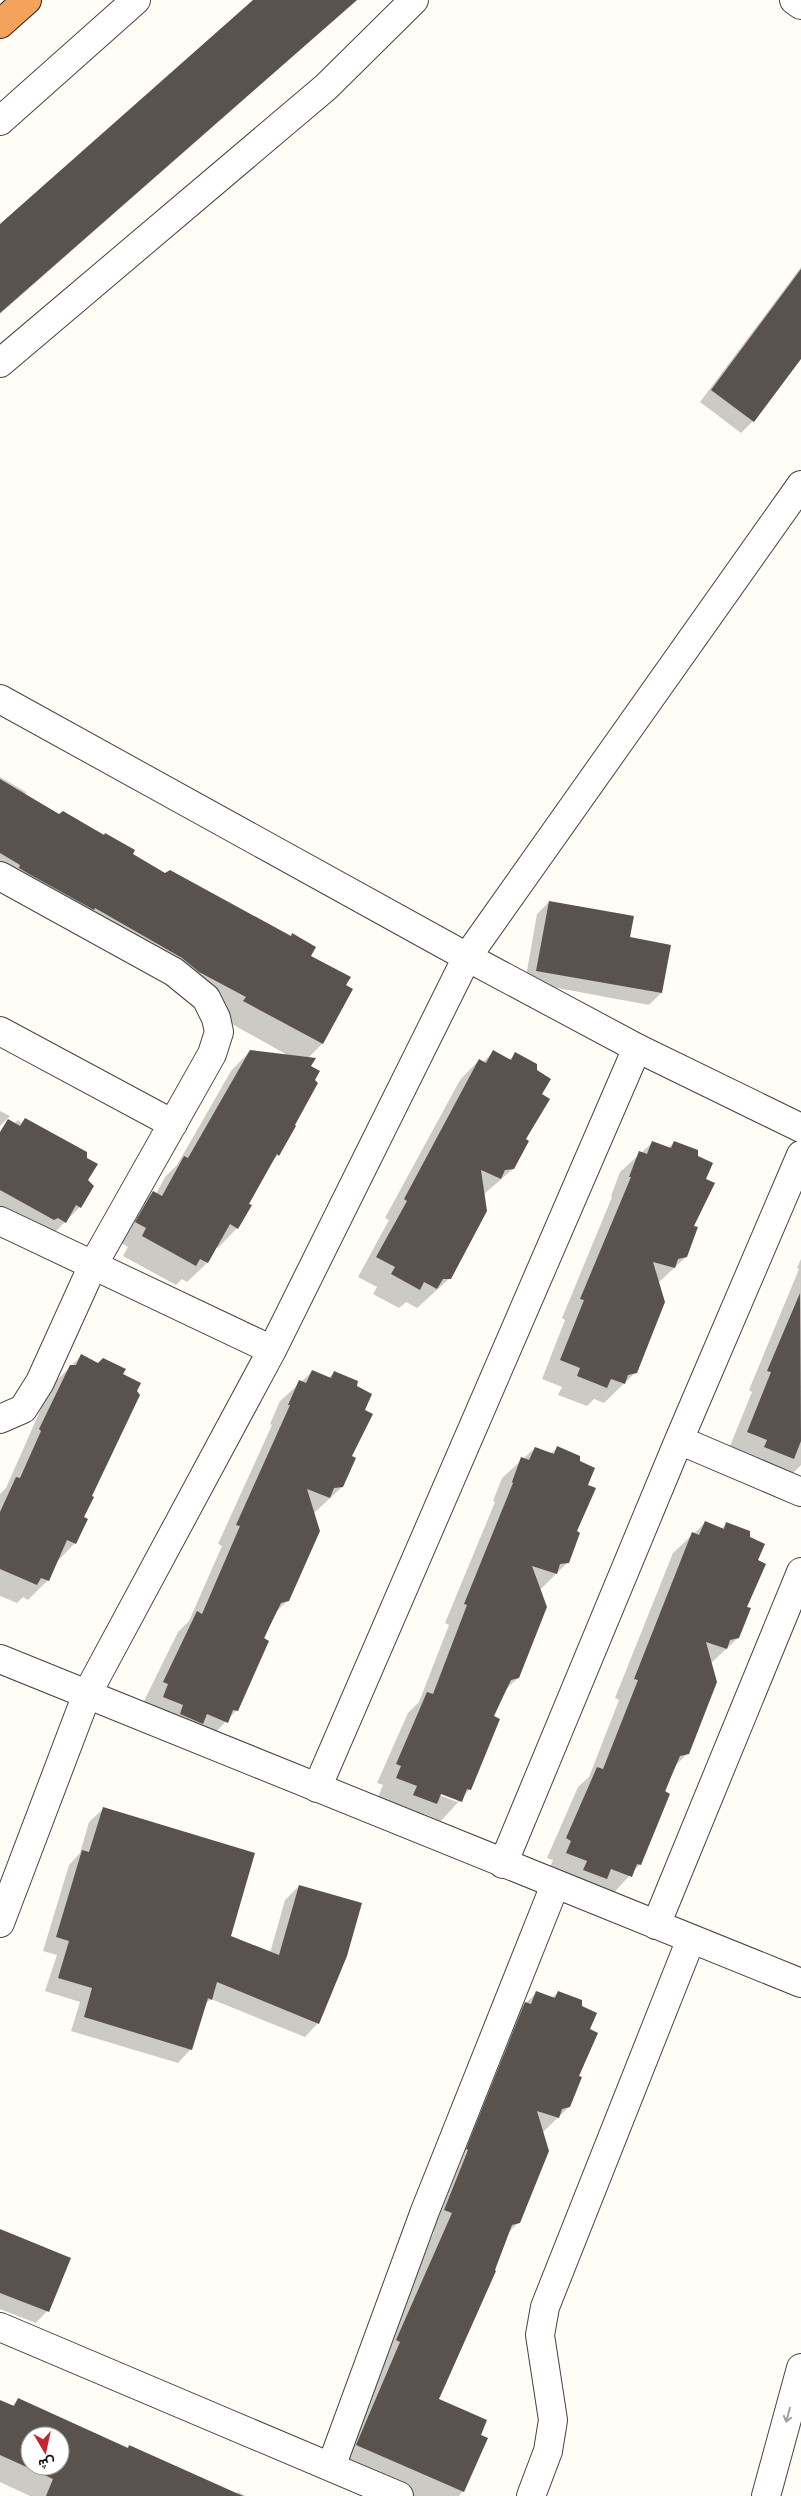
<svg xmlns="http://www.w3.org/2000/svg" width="801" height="2496" viewBox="0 0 801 2496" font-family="'Source Serif 4',Vazirmatn,serif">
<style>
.shadow{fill:#0003;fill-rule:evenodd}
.building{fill:#5a524d;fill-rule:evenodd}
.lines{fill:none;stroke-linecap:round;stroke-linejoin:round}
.minor-casing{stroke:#444;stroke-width:30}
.highway-casing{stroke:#222;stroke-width:30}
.minor{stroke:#fff;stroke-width:28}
.highway{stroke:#f5a25d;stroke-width:28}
.oneway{stroke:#a0a0a0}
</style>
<rect width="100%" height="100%" fill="#fffdf5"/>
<path class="shadow" d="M 255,0 L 357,0 L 0,314 L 0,226 Z
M 801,267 L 801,357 L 753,421 L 741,433 L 700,402 Z
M 0,777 L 26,792 L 24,795 L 59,815 L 63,813 L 133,850 L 131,854 L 310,957 L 352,990 L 322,1044 L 308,1058 L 278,1155 L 270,1163 L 247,1204 L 237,1228 L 218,1248 L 216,1247 L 207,1263 L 187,1282 L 182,1279 L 176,1285 L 123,1256 L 128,1247 L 117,1241 L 134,1212 L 153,1192 L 156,1194 L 165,1177 L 177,1165 L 231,1071 L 250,1051 L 289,1056 L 225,1020 L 228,1016 L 0,888 Z
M 549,902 L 629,938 L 669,946 L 661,993 L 649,1005 L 525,982 L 537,914 Z
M 493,1052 L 509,1060 L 515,1054 L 540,1094 L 524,1140 L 513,1169 L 483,1195 L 450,1278 L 417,1308 L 406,1302 L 399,1308 L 373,1294 L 377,1287 L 358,1277 L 389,1220 L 385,1218 L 460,1080 L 479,1060 L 483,1062 Z
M 0,1111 L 10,1116 L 0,1126 Z
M 18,1120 L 87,1181 L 80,1207 L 46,1241 L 0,1221 L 0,1138 Z
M 653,1142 L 668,1148 L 674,1142 L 696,1157 L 704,1180 L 686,1257 L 658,1283 L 636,1372 L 604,1403 L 594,1399 L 587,1406 L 558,1395 L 562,1387 L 542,1379 L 565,1320 L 562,1318 L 612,1197 L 611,1196 L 620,1172 Z
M 801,1259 L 801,1465 L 791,1475 L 728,1451 L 752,1392 L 749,1390 L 799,1269 L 797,1268 Z
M 81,1356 L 122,1374 L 90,1496 L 75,1543 L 56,1563 L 48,1580 L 28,1600 L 23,1597 L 17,1603 L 0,1596 L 0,1494 L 6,1488 L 51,1386 Z
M 313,1371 L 328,1378 L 335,1372 L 356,1387 L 363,1410 L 350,1457 L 342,1487 L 313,1514 L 288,1600 L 274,1614 L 237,1710 L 207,1741 L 145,1716 L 150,1704 L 144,1701 L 178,1632 L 189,1621 L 222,1546 L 218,1544 L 272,1425 L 270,1424 L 280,1401 Z
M 535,1448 L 550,1454 L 557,1448 L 586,1485 L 568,1562 L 540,1590 L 518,1678 L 504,1691 L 493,1717 L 470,1789 L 441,1821 L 424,1814 L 416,1822 L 395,1814 L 399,1805 L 378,1797 L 383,1785 L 377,1783 L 408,1713 L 419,1702 L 449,1625 L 445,1623 L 495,1502 L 493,1501 L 502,1478 ZM 435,1791 L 457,1799 L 457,1802 L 434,1793 Z
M 705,1523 L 721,1529 L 727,1523 L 749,1538 L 757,1561 L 746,1608 L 738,1638 L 710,1664 L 688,1753 L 675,1766 L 640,1864 L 611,1896 L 548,1872 L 553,1860 L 547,1858 L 578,1787 L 589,1777 L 619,1700 L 615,1698 L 673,1553 Z
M 103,1809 L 229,1936 L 270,1953 L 285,1900 L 299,1886 L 318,2023 L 305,2037 L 211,1999 L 204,2005 L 191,2049 L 178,2063 L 71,2031 L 80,2002 L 45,1991 L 57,1955 L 43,1951 L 69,1865 L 80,1853 L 89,1822 Z
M 537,1992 L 552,1998 L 558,1992 L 588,2030 L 569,2107 L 542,2133 L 519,2222 L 507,2234 L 438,2399 L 479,2435 L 463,2491 L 459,2496 L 410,2496 L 337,2464 L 378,2359 L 434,2232 L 425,2229 L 506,2023 Z
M 0,2231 L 47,2311 L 36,2323 L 0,2309 Z
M 18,2400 L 127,2449 L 129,2447 L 236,2494 L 238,2492 L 246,2496 L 30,2496 L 0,2482 L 0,2406 L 11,2407 ZM 30,2436 L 60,2436 L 60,2466 L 30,2466 Z"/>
<path class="building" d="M 253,0 L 357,0 L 0,313 L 0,224 Z
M 801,269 L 801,359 L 754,422 L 711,390 Z
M 0,779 L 59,814 L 63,811 L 104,835 L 105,833 L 135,850 L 133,854 L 165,873 L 170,870 L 291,936 L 292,933 L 316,947 L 311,956 L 351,977 L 346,985 L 353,989 L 323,1044 L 243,1001 L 246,997 L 199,972 L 182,958 L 95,908 L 94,910 L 29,874 L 19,868 L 20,865 L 0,853 Z
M 549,901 L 634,916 L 630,937 L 671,945 L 662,993 L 536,971 Z
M 250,1050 L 316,1058 L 311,1066 L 320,1071 L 315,1080 L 318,1083 L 295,1125 L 296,1126 L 279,1156 L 277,1154 L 249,1204 L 252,1205 L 238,1229 L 230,1224 L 208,1263 L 200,1259 L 196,1266 L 142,1236 L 146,1228 L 135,1222 L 153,1191 L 162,1196 L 184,1156 L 188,1158 Z
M 493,1050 L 511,1060 L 515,1052 L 537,1064 L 537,1070 L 551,1079 L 542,1094 L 550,1099 L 526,1139 L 529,1141 L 514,1169 L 505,1170 L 501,1179 L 481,1170 L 487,1211 L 451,1279 L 443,1279 L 437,1289 L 424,1282 L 420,1290 L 391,1274 L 395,1267 L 376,1257 L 407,1201 L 404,1199 L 479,1059 L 486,1063 Z
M 25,1118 L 87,1152 L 87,1158 L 98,1164 L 88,1180 L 94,1186 L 81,1208 L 76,1205 L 66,1223 L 58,1218 L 54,1220 L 0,1190 L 0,1132 L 8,1119 L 20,1126 Z
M 652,1141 L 671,1148 L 674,1141 L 698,1150 L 698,1156 L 713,1163 L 706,1179 L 715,1183 L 694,1226 L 698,1227 L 687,1257 L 678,1259 L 675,1268 L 653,1262 L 665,1302 L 637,1373 L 628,1375 L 625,1384 L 611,1379 L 607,1388 L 577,1376 L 580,1368 L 560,1360 L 584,1300 L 580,1299 L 631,1177 L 629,1177 L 639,1151 L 647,1154 Z
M 800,1293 L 801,1441 L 794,1459 L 764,1447 L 767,1440 L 747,1432 L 771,1372 L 767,1371 Z
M 81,1354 L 98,1363 L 103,1358 L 126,1369 L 123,1374 L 141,1383 L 137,1391 L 140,1395 L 92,1496 L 94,1497 L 84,1517 L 88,1519 L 76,1544 L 67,1540 L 49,1581 L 41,1578 L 37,1585 L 0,1569 L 0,1512 L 16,1477 L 20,1478 L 41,1431 L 39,1429 L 70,1365 L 76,1365 Z
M 312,1370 L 331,1378 L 334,1371 L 358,1381 L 357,1386 L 372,1394 L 365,1410 L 373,1414 L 352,1456 L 356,1458 L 343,1487 L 334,1488 L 330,1498 L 307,1489 L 320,1531 L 289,1601 L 281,1603 L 264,1638 L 269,1641 L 238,1711 L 233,1710 L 228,1723 L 207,1714 L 203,1724 L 180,1714 L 183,1705 L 163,1697 L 168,1684 L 163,1682 L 197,1611 L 202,1614 L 240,1526 L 236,1525 L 290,1405 L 288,1405 L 299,1380 L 306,1383 Z
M 557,1446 L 580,1456 L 580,1461 L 595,1468 L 588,1485 L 596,1488 L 577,1531 L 580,1533 L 569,1563 L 560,1564 L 557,1574 L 532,1566 L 547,1607 L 519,1678 L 511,1680 L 494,1716 L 500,1719 L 471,1790 L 467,1789 L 462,1802 L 441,1794 L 437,1804 L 413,1795 L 417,1786 L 396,1778 L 401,1766 L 396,1764 L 427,1692 L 433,1694 L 467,1605 L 464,1604 L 513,1483 L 512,1482 L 521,1457 L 529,1460 L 535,1447 L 554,1454 Z
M 705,1521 L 724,1529 L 726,1522 L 750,1531 L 750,1537 L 765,1544 L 758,1560 L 766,1564 L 747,1607 L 751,1608 L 739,1638 L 730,1640 L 727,1649 L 706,1642 L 717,1682 L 689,1754 L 680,1756 L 665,1791 L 670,1794 L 641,1865 L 637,1864 L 632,1877 L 611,1869 L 607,1879 L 583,1870 L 587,1861 L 566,1853 L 571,1841 L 566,1838 L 597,1767 L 603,1769 L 638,1680 L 634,1679 L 692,1532 L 699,1535 Z
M 103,1807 L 255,1853 L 231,1936 L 279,1955 L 299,1885 L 362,1903 L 347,1956 L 319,2024 L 217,1982 L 212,2000 L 208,1998 L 192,2050 L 84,2017 L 92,1988 L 58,1978 L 69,1941 L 56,1937 L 82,1850 L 89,1852 Z
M 536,1991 L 555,1998 L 558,1991 L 582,2000 L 582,2006 L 597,2013 L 590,2029 L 598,2033 L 579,2076 L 582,2077 L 570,2107 L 562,2109 L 559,2118 L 537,2111 L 549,2151 L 520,2223 L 512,2225 L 495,2270 L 496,2271 L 439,2399 L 487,2420 L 481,2435 L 488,2438 L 464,2492 L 356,2445 L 400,2342 L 396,2340 L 452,2213 L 444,2210 L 468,2150 L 466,2149 L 525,2002 L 531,2004 Z
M 0,2229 L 71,2258 L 49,2312 L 0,2293 Z
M 18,2398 L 128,2448 L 129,2445 L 243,2496 L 46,2496 L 53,2479 L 0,2455 L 0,2400 L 14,2406 ZM 30,2436 L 60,2436 L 60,2466 L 30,2466 Z"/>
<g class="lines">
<defs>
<path id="minor" d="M 794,0 L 801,5
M 0,121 L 136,0
M 0,363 L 326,87 L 414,0
M 0,699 L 467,957 L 637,1048 L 801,1128
M 0,876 L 174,972 L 206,998 L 216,1018 L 219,1032 L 212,1054 L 93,1265 L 40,1382 L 23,1409 L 0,1419
M 0,1031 L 173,1124
M 0,1221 L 272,1350
M 679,1440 L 801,1492
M 0,1659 L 801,1983
M 317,1788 L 637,1048
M 503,1864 L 679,1440 L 801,1155
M 0,1923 L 87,1694 L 272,1350 L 467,957 L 801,485
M 656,1925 L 801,1572
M 0,2327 L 399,2496
M 331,2467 L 425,2211 L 555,1885
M 531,2496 L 548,2451 L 553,2420 L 540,2335 L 545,2307 L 691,1939
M 766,2496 L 801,2368"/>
<path id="highway" d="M 0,24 L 27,0"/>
</defs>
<use href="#minor" class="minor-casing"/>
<use href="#highway" class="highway-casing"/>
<use href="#minor" class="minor"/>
<use href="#highway" class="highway"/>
</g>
<defs><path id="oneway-shaft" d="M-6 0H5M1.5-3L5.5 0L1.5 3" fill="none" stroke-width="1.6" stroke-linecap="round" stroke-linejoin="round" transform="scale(1.25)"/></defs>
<use class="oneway" href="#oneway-shaft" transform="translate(788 2415) rotate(105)"/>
<g transform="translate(45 2451) rotate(171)"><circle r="24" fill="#ffffff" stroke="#a0a0a0"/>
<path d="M0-4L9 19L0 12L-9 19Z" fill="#c4262e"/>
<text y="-8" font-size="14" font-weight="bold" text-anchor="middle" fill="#111111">ش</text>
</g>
</svg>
